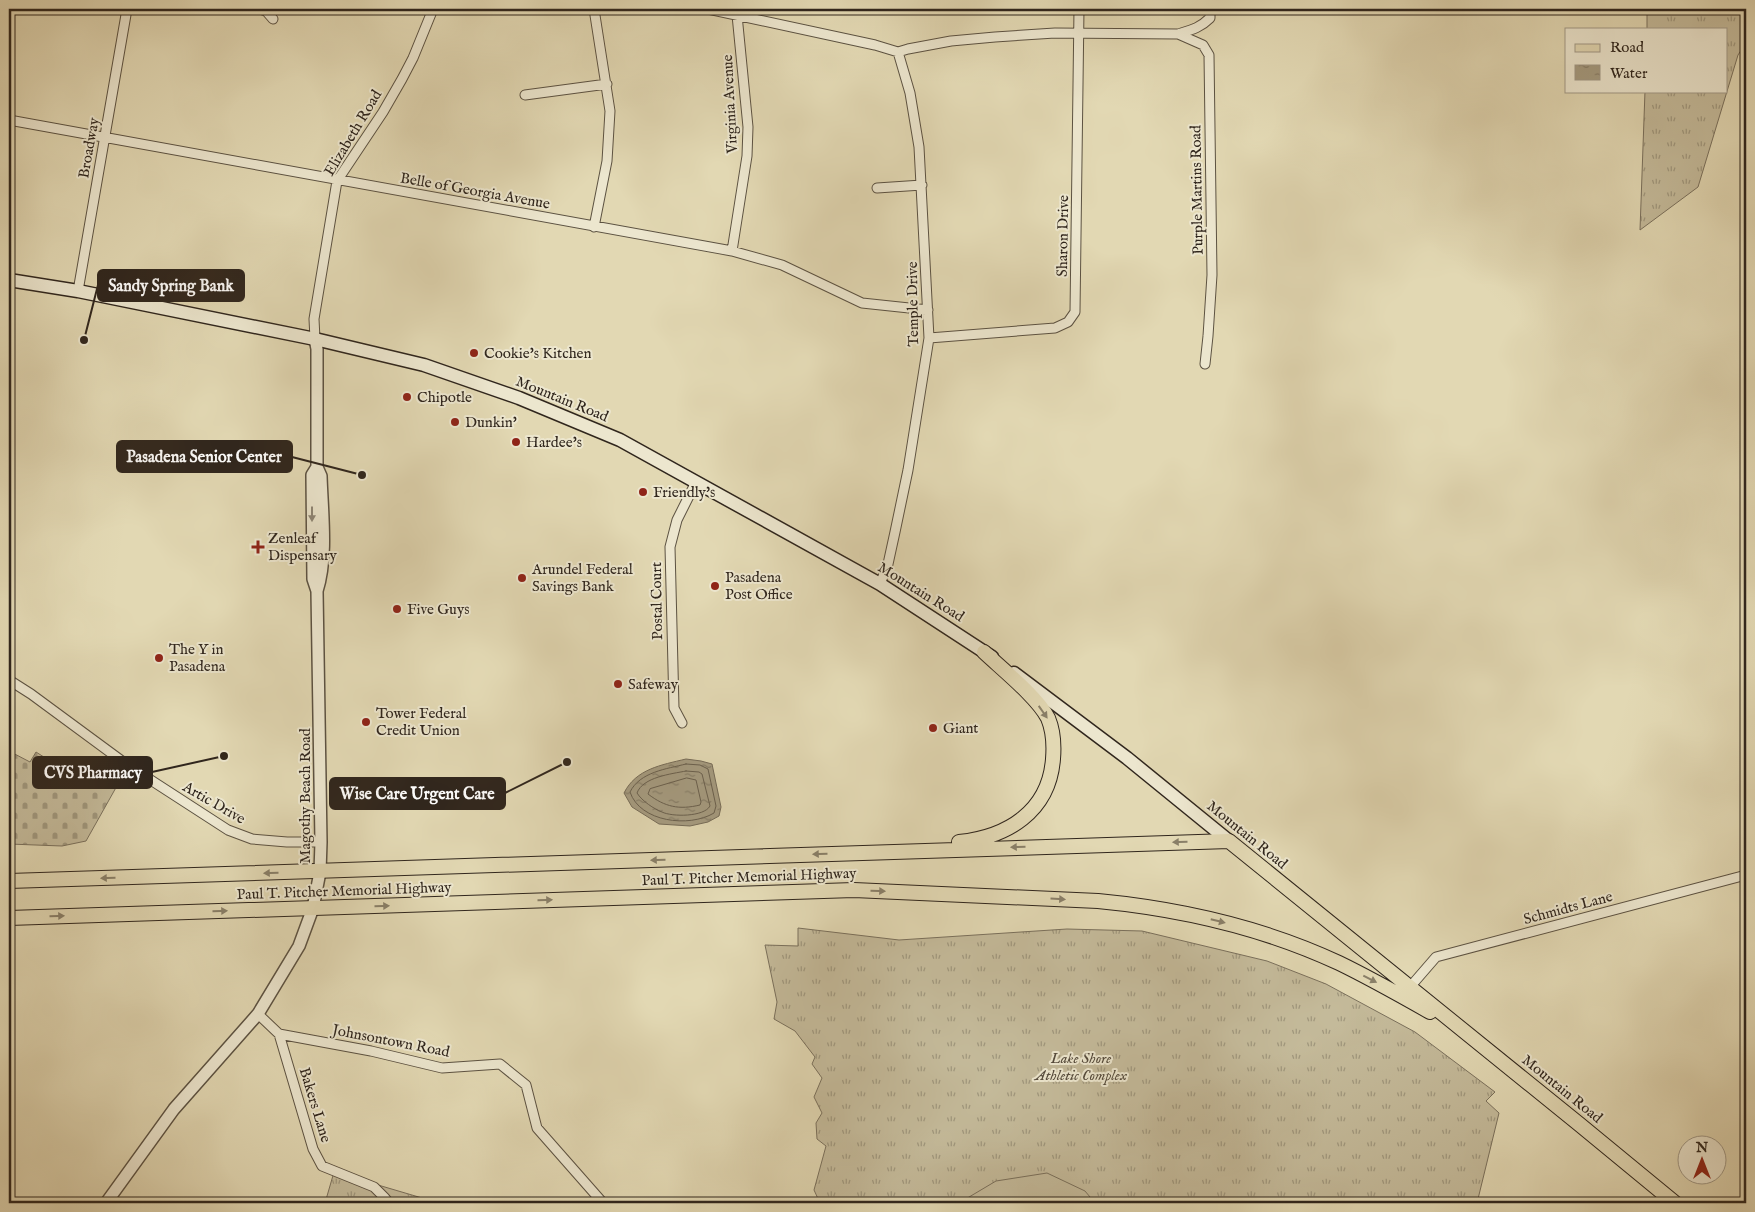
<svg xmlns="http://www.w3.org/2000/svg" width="1755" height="1212" viewBox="0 0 1755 1212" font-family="'IM FELL English',serif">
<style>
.grass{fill:url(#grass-tufts);stroke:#7a705c}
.cemetery{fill:url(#cemetery-stones);stroke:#7a705c}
.pitch{fill:#c4ba9a;stroke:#7a705c}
.water{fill:url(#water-ripples);stroke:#766c58}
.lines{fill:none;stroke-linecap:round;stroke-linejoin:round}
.shore{stroke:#6a604e;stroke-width:1}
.minor-casing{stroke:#5c5242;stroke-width:11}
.tertiary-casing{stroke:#5c5242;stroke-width:14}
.secondary-casing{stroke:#30261d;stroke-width:15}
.primary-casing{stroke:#30261d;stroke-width:16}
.minor{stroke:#ece6ce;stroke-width:9}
.tertiary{stroke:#ece6ce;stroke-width:11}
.secondary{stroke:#ece6ce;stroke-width:12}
.primary{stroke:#e2d8b3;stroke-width:14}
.oneway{fill:#8e8676}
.oneway2{fill:#897f68}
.poi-dot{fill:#8f2418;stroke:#ece6ce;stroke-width:2}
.labels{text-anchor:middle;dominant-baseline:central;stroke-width:4;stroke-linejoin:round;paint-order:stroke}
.street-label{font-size:15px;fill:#30261d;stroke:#ece6ce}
.poi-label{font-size:15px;fill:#30261d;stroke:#ece6ce;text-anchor:start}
.park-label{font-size:15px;font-style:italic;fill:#554b3c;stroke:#ece6ce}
.leader{fill:none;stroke:#30261d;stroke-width:2}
.callout-dot{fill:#30261d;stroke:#ece6ce;stroke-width:2}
.callout{fill:#30261d;stroke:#30261d;stroke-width:2}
.callout-label{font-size:16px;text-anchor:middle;font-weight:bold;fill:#fff}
</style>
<defs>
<pattern id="grass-tufts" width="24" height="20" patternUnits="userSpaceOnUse" patternTransform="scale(1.25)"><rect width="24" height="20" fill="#c4ba9a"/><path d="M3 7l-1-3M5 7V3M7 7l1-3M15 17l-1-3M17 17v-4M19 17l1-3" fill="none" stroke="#a0977d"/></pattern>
<pattern id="cemetery-stones" width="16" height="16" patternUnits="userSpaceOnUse" patternTransform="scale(1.25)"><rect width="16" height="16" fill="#c4ba9a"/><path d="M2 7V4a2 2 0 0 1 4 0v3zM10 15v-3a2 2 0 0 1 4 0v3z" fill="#a0977d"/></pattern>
<pattern id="water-ripples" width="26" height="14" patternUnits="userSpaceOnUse" patternTransform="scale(1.25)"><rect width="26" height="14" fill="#a59b80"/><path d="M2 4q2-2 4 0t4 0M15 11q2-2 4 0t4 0" fill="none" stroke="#877e68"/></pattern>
</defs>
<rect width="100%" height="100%" fill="#e2d8b3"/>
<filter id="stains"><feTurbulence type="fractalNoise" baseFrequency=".004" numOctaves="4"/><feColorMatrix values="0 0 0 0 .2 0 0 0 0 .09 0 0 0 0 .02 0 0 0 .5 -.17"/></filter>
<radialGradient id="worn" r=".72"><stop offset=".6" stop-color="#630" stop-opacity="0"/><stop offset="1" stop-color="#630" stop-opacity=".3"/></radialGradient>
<path class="grass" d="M 1647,9 L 1746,9 L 1746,43 L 1738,55 L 1698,187 L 1640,230 L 1645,91 L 1726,91 L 1726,29 L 1647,29 Z
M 798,928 L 899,940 L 1067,929 L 1142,931 L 1267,961 L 1326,984 L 1415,1032 L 1495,1092 L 1486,1101 L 1499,1113 L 1477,1203 L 820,1203 L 814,1190 L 826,1146 L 817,1139 L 816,1123 L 822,1113 L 814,1097 L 822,1078 L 812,1064 L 815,1057 L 795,1031 L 774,1019 L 777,1002 L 765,945 L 798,946 Z
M 334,1172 L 439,1203 L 325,1203 Z"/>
<path class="cemetery" d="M 9,751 L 30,762 L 36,752 L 58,766 L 91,773 L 99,773 L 118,784 L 86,841 L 62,846 L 9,844 Z"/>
<path class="pitch" d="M 1047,1173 L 1085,1191 L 1095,1203 L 959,1203 L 996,1181 Z"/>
<path class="water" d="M 686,759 L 701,761 L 712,764 L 721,807 L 719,816 L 708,822 L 690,826 L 659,824 L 632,807 L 624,793 C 636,769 661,765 686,759 Z"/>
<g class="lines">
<path class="shore" d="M 686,764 L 700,765 L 708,769 L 716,806 L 714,813 C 689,828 640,822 630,792 C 640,772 666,769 686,764 Z
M 686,771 L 699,772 L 702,774 L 710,806 C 704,817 672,817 662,812 C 654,809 642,801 637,793 C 643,777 671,774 686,771 Z
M 687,778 L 696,780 L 701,802 L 700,805 C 679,810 665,807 648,794 L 650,789 Z"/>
<defs>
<path id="minor" d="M 260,9 L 266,11 L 273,19
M 594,9 L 610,111 L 607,161 L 594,227
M 708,9 L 875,45 L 898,52 L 908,49 L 951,41 L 995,37 L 1055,33 L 1178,34 C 1191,30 1200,28 1210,18 L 1210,9
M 1178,34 L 1203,45 L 1209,55 L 1212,275 L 1208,336 L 1205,364
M 525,95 L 607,84
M 9,120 L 732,251 L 782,265 L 862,303 L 928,310
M 877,188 L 922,185
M 732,251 L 747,156 L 748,127 L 737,15
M 78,291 L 127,9
M 929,338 L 1055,328 L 1068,322 L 1075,312 L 1079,9
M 315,339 L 314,319 L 337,181 L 383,112 L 402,79 L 413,58 L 433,9
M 880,584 L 888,564 L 895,532 L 908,470 L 929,338 L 919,147 L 910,93 L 898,52
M 9,680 L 31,694 L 126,764 L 228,830 L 252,839 L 287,842 L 321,842
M 682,723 L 674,708 L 670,547 L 677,520 L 696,482
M 1410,987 L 1436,957 L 1746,875
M 258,1014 L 279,1034 L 371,1051 L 442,1068 L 500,1064 L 526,1085 L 537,1128 L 603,1203
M 279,1034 L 313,1149 L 322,1166 L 374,1187 L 385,1198 L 389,1203"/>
<path id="tertiary" d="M 315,339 L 317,349 L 317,467 L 321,476 C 322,511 328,557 317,591
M 106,1203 L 174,1109 L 258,1014 L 299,946 L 313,908 L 320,872 L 321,842 L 317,591 L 313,579 L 312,475 L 317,467"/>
<path id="secondary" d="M 9,280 L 78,291 L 315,339 L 424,365 L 519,398 L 620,440 L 880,584 L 992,657
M 1014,673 L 1127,758 L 1229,841"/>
<path id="primary" d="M 959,842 C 1007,837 1049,812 1053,759 C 1054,747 1053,730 1048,718 C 1037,697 1002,669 984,652
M 9,881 L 1229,841 L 1579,1124 L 1675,1203
M 9,918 L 854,890 L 1098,901 C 1181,909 1264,928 1339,963 C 1370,978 1400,995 1430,1012"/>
</defs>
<use href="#minor" class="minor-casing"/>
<use href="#tertiary" class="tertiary-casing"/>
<use href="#secondary" class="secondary-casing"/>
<use href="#primary" class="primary-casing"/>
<use href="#minor" class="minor"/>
<use href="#tertiary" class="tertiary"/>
<use href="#secondary" class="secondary"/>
<use href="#primary" class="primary"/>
</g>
<defs><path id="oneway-solid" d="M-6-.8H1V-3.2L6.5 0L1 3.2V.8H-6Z" transform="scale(1.25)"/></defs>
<use class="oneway" href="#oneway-solid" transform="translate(312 514) rotate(90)"/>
<g class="oneway2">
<use href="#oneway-solid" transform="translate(1043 712) rotate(55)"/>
<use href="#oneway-solid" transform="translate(1180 842) rotate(178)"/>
<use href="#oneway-solid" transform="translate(1018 847) rotate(178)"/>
<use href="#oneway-solid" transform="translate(820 854) rotate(178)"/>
<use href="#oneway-solid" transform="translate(658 860) rotate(178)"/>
<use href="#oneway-solid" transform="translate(271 873) rotate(178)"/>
<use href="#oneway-solid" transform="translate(108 878) rotate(178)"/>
<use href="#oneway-solid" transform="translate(878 891) rotate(2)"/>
<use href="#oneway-solid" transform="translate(1058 899) rotate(3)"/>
<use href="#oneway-solid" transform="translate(545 900) rotate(-2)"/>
<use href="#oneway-solid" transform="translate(382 906) rotate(-2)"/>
<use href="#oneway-solid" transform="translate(220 911) rotate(-2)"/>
<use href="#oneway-solid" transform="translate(57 916) rotate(-2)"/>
<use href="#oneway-solid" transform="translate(1218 921) rotate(14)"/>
<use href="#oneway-solid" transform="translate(1370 979) rotate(27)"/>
</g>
<g class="poi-dot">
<circle cx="474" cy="353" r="5"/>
<circle cx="407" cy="397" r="5"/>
<circle cx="455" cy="422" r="5"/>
<circle cx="516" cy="442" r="5"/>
<circle cx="643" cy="492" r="5"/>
<path d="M255.5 539.5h5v5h5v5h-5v5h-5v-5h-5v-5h5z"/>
<circle cx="522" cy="578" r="5"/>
<circle cx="715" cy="586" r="5"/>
<circle cx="397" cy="609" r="5"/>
<circle cx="159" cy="658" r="5"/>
<circle cx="618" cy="684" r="5"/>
<circle cx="366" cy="722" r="5"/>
<circle cx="933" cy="728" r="5"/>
</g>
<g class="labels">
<g class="street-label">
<text transform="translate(730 104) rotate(-93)">Virginia Avenue</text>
<text transform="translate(353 133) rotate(-59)">Elizabeth Road</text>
<text transform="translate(89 148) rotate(-80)">Broadway</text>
<text transform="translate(1197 190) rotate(-91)">Purple Martins Road</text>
<text transform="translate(475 191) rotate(10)">Belle of Georgia Avenue</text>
<text transform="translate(1063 236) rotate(-89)">Sharon Drive</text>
<text transform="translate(913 304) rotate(-91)">Temple Drive</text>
<text transform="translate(562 399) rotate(22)">Mountain Road</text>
<text transform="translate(921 592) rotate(32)">Mountain Road</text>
<text transform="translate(657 601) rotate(-91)">Postal Court</text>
<text transform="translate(305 796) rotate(-90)">Magothy Beach Road</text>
<text transform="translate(214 803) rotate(30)">Artic Drive</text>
<text transform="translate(1247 835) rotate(39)">Mountain Road</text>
<text transform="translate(749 877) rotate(-2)">Paul T. Pitcher Memorial Highway</text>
<text transform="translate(344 891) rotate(-2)">Paul T. Pitcher Memorial Highway</text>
<text transform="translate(1568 908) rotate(-15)">Schmidts Lane</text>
<text transform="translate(391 1041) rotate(11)">Johnsontown Road</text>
<text transform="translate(1562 1089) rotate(39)">Mountain Road</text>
<text transform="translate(315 1105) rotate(73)">Bakers Lane</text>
</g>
<g class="poi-label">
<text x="484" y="353">Cookie's Kitchen</text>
<text x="417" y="397">Chipotle</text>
<text x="465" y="422">Dunkin'</text>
<text x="526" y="442">Hardee's</text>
<text x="653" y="492">Friendly's</text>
<text x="268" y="538">Zenleaf<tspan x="268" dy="17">Dispensary</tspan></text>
<text x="532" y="569">Arundel Federal<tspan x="532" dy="17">Savings Bank</tspan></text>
<text x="725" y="577">Pasadena<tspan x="725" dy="17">Post Office</tspan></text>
<text x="407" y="609">Five Guys</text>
<text x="169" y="649">The Y in<tspan x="169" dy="17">Pasadena</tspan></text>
<text x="628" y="684">Safeway</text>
<text x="376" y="713">Tower Federal<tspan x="376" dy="17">Credit Union</tspan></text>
<text x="943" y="728">Giant</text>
</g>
<g class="park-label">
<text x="1081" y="1058">Lake Shore<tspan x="1081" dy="17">Athletic Complex</tspan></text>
</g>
</g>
<path class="leader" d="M84 340L98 285M362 475L292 457M224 756L152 772M567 762L505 793"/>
<g class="callout-dot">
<circle cx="84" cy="340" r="5"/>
<circle cx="362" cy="475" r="5"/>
<circle cx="224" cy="756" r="5"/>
<circle cx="567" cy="762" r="5"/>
</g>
<g class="callout">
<rect x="98" y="270" width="146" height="31" rx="5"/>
<rect x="117" y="441" width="175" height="31" rx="5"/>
<rect x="33" y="757" width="119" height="31" rx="5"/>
<rect x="330" y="778" width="175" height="31" rx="5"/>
</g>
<g class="callout-label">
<text x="171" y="291">Sandy Spring Bank</text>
<text x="204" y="462">Pasadena Senior Center</text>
<text x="93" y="778">CVS Pharmacy</text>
<text x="417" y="799">Wise Care Urgent Care</text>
</g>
<rect width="1755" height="1212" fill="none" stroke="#e2d8b3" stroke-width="30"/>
<rect x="10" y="10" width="1735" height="1192" fill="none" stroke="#30261d" stroke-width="2.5"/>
<rect x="15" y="15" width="1725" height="1182" fill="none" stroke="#30261d"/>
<rect x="1565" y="28" width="162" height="65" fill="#ece6ce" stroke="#a19987"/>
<rect x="1575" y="44" width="25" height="8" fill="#e2d8b3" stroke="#a19987"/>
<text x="1610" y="52" font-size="15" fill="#30261d">Road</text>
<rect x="1575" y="65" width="25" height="15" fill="url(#water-ripples)" stroke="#a19987"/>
<text x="1610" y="78" font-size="15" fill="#30261d">Water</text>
<g transform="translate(1702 1160)"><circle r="24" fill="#ece6ce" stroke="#a19987"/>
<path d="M0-4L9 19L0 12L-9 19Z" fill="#8f2418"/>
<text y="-8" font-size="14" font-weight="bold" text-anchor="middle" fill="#30261d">N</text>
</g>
<rect width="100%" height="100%" filter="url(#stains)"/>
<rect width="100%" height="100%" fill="url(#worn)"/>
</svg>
